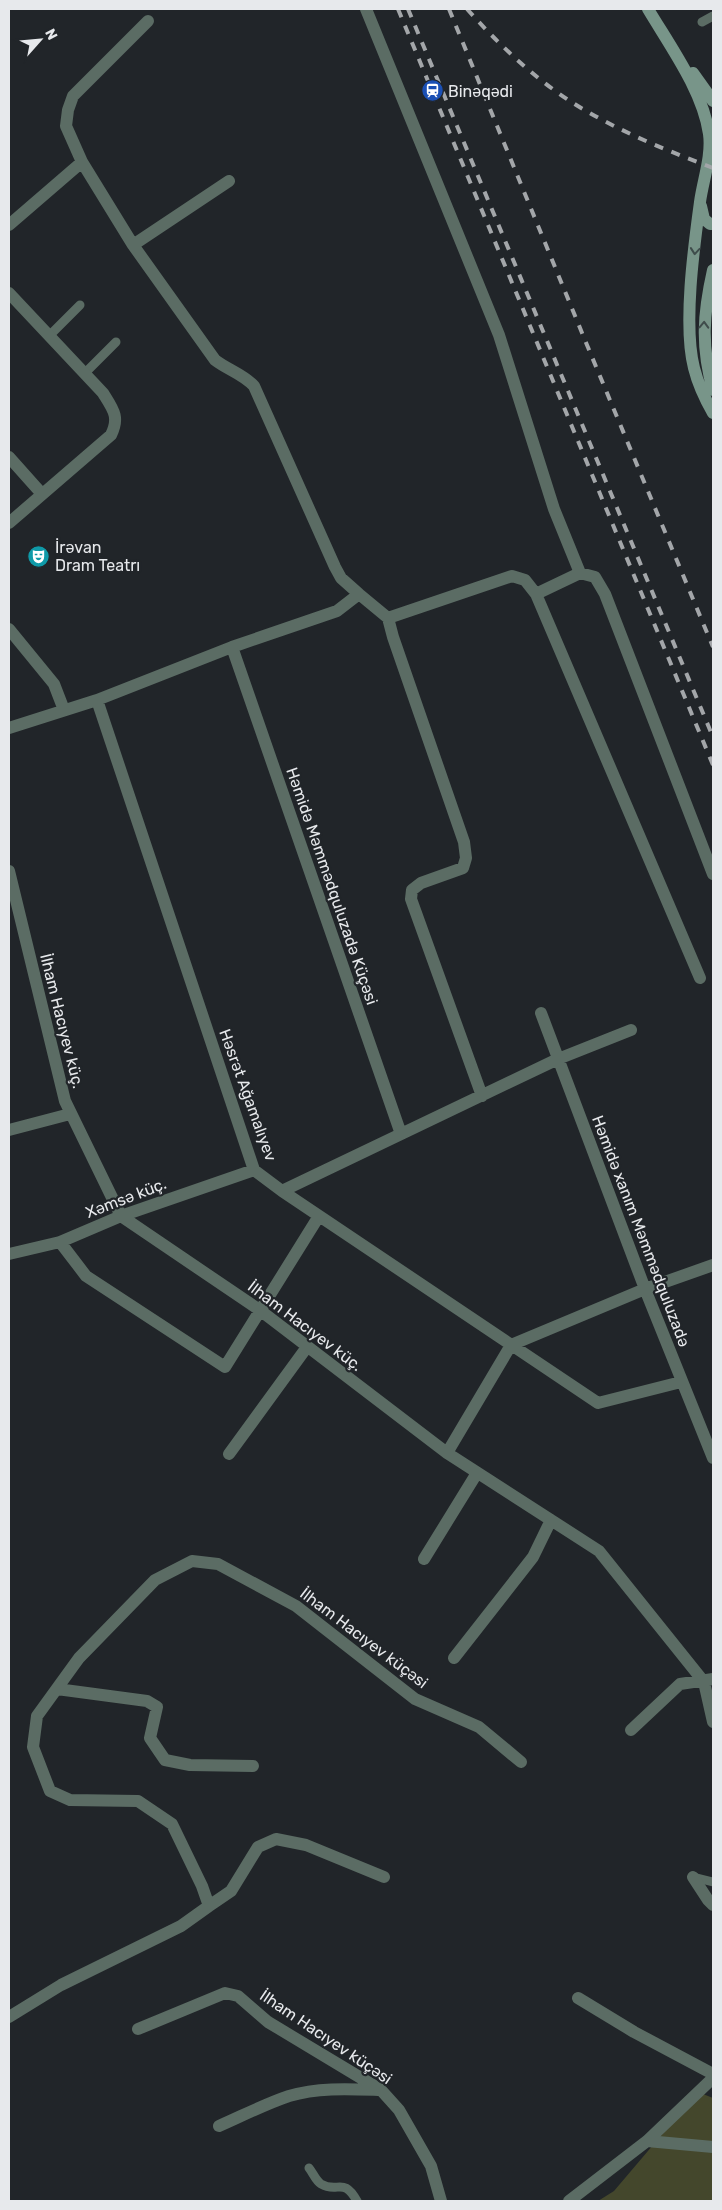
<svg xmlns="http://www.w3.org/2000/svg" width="722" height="2210" viewBox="0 0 722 2210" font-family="Rubik,sans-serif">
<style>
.green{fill:#44472c}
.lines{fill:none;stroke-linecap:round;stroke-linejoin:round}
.lane{stroke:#5b6c64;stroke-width:9}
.street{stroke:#5b6c64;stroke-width:12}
.secondary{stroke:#789589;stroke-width:12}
.rail{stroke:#a3a6a9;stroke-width:4;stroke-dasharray:9 9;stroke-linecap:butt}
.oneway{stroke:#3f4c4b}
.labels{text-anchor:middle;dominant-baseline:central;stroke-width:4.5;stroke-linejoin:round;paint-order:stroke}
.poi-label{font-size:16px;fill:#e7e9ec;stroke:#212529;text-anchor:start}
.street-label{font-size:16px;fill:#e7e9ec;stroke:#212529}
</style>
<rect width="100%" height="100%" fill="#212529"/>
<path class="green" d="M 698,2092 L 713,2098 L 713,2201 L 598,2201 L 614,2191 Z"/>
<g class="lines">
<path class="lane" d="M 702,22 L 713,16
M 49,336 L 80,305
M 85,373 L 116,342
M 693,1877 L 713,1882
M 309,2168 C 313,2173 316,2181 321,2184 C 338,2194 343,2176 357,2201"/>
<path class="street" d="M 366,9 L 499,335 L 554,509 L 580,573
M 148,21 L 73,96 L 68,110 L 66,126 L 82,162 L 133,245 L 215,360 C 228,370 243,374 254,386 L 335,567 L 341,578 L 359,594 L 388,618 L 393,637 L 464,842 L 466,858 L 463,868 L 421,883 L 412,890 L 411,899 L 482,1096
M 9,225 L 82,162
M 133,245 L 229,181
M 9,293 L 103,393 C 113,409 120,417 111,435 L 9,523
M 9,457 L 42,494
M 536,594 L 580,573 L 595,577 L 605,594 L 713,874
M 388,618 L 512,576 L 525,580 L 536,594 L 700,978
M 9,629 L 54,684 L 64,710
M 232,647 L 401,1134
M 97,700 L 254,1170 L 282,1191 L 598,1403 L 681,1382
M 9,728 L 97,700 L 232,647 L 337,611 L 359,594
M 9,871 L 65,1101 L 121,1216 L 261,1311 L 447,1453 L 599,1551 L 704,1682 L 713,1722
M 541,1013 L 645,1289 L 713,1458
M 9,1130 L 70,1114
M 282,1191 L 558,1059 L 631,1030
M 60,1242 L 86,1276 L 225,1367 L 319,1216
M 9,1254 L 60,1242 L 121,1216 L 254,1170
M 447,1453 L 511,1345 L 645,1289 L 713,1265
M 229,1454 L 307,1347
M 424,1559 L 477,1473
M 454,1658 L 533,1557 L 551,1520
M 57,1689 L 147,1701 L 157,1707 L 150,1738 L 165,1760 L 190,1765 L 253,1766
M 631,1730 L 680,1684 L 713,1679
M 693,1877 L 708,1900 L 713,1905
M 209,1906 L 231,1891 L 258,1847 L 276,1839 L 306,1845 L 384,1877
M 578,1998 L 634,2032 L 713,2074
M 9,2017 L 61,1985 L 181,1926 L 209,1906 L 202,1886 L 172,1824 L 138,1801 L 70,1800 L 50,1791 L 33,1747 L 37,1716 L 79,1658 L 155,1580 L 192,1561 L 218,1564 L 296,1606 L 415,1699 L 479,1727 L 521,1762
M 138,2029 L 225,1993 L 238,1996 L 268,2022 L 381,2090 L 399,2110 L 431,2166 L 441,2201
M 219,2126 C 242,2116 265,2104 289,2096 C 319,2087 351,2089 381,2090
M 647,2141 L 713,2147
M 569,2201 L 647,2141 L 713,2078"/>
<path class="secondary" d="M 648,9 C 670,46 703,91 709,134 C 712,156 703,180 700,202 C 694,246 683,325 694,368 C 698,384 705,399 713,413
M 693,73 L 713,101
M 701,206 L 704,219 L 710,224 L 713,224
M 713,270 C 703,314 701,347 713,390"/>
<path class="rail" d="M 398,9 L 713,765
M 408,9 L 713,737
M 449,9 L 587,345 L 713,647
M 467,9 C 502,48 542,86 588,112 C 628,135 671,152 713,168"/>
</g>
<defs><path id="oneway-chevron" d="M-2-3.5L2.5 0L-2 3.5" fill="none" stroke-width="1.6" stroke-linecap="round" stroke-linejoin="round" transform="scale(1.25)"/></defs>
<g class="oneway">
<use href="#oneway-chevron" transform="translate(695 251) rotate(95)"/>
<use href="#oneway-chevron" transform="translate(704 325) rotate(-88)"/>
</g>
<defs>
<symbol id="station-disc" viewBox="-11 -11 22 22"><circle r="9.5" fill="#1a4fb4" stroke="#212529"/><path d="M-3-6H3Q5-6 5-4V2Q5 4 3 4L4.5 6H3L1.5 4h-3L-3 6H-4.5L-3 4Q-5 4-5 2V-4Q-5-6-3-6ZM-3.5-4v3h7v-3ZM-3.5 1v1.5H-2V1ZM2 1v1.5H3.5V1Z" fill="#fff"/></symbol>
<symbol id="theatre-disc" viewBox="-11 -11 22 22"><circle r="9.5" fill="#0f9aa8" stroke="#212529"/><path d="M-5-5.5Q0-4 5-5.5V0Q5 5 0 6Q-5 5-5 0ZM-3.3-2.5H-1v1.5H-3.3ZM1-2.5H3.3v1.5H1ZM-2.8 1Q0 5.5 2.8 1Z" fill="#fff"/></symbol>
</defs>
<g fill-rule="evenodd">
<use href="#station-disc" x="420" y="78" width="25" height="25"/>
<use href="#theatre-disc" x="26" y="544" width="25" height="25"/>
</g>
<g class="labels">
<g class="poi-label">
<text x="448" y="91">Binəqədi</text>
<text x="55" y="547">İrəvan<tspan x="55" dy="18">Dram Teatrı</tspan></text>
</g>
<g class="street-label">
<text transform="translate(332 886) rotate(71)">Həmidə Məmmədquluzadə Küçəsi</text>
<text transform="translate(62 1021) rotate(76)">İlham Hacıyev küç.</text>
<text transform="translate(248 1095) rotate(70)">Həsrət Ağamalıyev</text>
<text transform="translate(126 1198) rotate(-21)">Xəmsə küç.</text>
<text transform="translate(641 1231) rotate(69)">Həmidə xanım Məmmədquluzadə</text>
<text transform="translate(305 1326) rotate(37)">İlham Hacıyev küç.</text>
<text transform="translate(364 1638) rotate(37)">İlham Hacıyev küçəsi</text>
<text transform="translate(326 2037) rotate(34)">İlham Hacıyev küçəsi</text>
</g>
</g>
<rect width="722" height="2210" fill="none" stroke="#e7e9ec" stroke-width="20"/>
<g transform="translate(40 40) rotate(63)" stroke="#212529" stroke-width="4" paint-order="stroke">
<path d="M0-4L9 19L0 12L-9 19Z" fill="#e7e9ec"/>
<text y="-8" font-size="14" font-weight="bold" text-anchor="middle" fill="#e7e9ec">N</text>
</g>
</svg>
